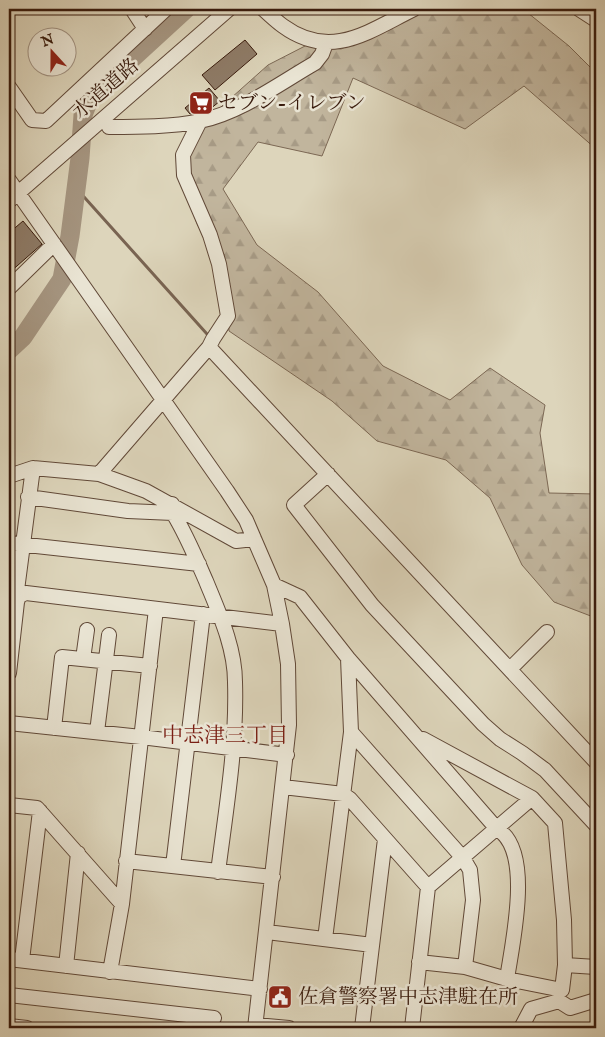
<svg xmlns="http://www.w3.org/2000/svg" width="605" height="1037" viewBox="0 0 605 1037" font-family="'IM FELL English','Noto Serif JP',serif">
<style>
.forest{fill:url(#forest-firs);stroke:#7c6854}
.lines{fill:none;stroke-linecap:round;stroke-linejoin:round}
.stream{stroke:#796452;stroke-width:3}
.river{stroke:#a59580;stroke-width:19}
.building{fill:#8e7b67;stroke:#381a0c}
.minor-casing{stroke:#614938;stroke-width:16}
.minor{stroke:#e9e4d3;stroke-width:14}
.labels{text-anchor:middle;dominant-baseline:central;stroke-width:5;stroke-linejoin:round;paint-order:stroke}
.street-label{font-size:20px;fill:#381a0c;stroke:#e9e4d3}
.poi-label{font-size:20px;fill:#381a0c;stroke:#e9e4d3;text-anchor:start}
.neighbourhood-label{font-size:21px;fill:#7a1f14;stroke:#e9e4d3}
</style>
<defs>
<pattern id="forest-firs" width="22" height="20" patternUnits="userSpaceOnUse" patternTransform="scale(1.25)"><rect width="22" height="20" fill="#c1b59d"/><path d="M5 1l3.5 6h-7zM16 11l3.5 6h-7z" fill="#a79b86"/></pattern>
</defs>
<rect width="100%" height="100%" fill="#ddd5bb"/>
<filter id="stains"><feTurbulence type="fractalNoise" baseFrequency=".004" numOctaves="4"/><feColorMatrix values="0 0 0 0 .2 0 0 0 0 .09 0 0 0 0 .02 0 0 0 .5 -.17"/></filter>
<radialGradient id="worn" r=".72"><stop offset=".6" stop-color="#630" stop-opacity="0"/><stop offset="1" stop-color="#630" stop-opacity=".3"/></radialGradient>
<path class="forest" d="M 426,9 L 523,9 L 569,46 L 596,73 L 596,149 L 524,86 L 465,129 L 353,78 L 322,156 L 258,142 L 223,189 L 257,245 L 318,292 L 383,366 L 450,400 L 490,368 L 545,405 L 540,433 L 549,493 L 596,494 L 596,618 L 554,602 L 522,565 L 490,498 L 446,460 L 377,441 L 332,401 L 229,331 L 224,254 L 198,226 L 179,176 L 184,140 L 268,65 L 307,45 L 341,49 Z"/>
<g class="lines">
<path class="stream" d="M 76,188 L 207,334"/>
<path class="river" d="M 9,350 L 23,337 L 62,279 L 70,236 L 80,158 L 83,115 L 90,97 L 186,9"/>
</g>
<path class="building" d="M 245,40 L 257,54 L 215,90 L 202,75 Z
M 209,88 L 220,101 L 209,110 L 190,114 L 185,108 Z
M 23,221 L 42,244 L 9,273 L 9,233 Z"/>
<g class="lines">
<defs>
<path id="minor" d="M 132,9 L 145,29
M 263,9 C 270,15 276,21 283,26 C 331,61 369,31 414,9
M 579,9 L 596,20
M 9,87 L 32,120 L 46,121 L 166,9
M 200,121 L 183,155 L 184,175 L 210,235 L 219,264 L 228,316 L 213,339 L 209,347
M 109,127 C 137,127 173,127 200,121 C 240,113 280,83 315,63 L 322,54 L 326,43
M 9,180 L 227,491 L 246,520 L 274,585 L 282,624 L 288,664 L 289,725 L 255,1028
M 9,201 L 229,9
M 9,288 L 54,244
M 99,474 L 209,347 L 596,762
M 328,474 L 294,505 L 372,605 L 483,724 L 500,739 L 522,753 L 545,770 L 596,825
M 9,476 L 33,468 L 99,474 L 146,491 L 236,541 L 254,539
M 28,497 L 128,511 L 173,513
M 172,504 L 173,513 C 186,534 196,558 206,581 C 219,613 235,647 235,682 C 237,746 226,809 218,872
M 9,543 L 199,564
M 274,585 L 300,597 L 348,658 L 497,829 C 534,850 512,944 507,979
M 19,596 L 17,590 L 33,468
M 83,659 L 87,630
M 510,669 L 547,632
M 9,673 L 17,602 L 19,596 L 26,593 L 282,624
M 9,723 L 141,737 L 287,755
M 54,728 L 62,657 L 150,666
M 97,732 L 109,635
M 351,732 L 463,858 L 470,870 L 473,900 L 465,967
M 283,787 L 343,794 L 350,799 L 428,887
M 9,805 L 37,808 L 122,904
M 126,861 L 273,877
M 173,866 L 203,614
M 267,932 L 372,945
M 325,939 L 351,732 L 348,658
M 9,959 L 260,989
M 22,960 L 40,811
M 419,962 L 465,967 L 507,979 L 562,990 L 565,965 L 564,920 L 555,823 L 532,798 L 423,739
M 565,965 L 596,967
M 66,966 L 78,853
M 110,972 L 122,904 L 156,609
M 9,995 L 214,1018
M 256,1025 L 289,1028
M 9,1026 L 27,1028
M 362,1028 L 385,839
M 412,1028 L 428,887 L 532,798
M 521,1028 L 531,1009 L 559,1001 L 570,1008 L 596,1000"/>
</defs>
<use href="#minor" class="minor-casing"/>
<use href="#minor" class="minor"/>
</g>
<defs>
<symbol id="supermarket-square" viewBox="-11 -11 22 22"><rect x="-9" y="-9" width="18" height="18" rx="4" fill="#8f2418" stroke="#e9e4d3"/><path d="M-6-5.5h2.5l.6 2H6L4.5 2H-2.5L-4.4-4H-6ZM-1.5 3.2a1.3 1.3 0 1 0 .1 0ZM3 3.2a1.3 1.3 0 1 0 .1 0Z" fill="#fff"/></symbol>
<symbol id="civic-square" viewBox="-11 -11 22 22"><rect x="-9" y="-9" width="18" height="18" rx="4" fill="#8f2418" stroke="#e9e4d3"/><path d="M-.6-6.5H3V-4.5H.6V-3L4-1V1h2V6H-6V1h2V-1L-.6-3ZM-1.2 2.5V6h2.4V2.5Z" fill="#fff"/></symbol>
</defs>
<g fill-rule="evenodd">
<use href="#supermarket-square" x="187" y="89" width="28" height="28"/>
<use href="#civic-square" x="266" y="983" width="28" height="28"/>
</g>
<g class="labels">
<g class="street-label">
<text transform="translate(106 89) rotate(-41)">水道道路</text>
</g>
<g class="poi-label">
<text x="218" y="103">セブン-イレブン</text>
<text x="298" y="997">佐倉警察署中志津駐在所</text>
</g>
<g class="neighbourhood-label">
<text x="225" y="736">中志津三丁目</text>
</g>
</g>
<rect width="605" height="1037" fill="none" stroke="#ddd5bb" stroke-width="30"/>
<rect x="10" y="10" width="585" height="1017" fill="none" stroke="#381a0c" stroke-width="2.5"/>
<rect x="15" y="15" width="575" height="1007" fill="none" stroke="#381a0c"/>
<g transform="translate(52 52) rotate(339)"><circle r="24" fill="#e9e4d3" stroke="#a29383"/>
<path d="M0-4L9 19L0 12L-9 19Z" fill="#8f2418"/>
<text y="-8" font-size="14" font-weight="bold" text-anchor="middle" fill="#381a0c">N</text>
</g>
<rect width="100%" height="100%" filter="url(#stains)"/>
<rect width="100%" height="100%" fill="url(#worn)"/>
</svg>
